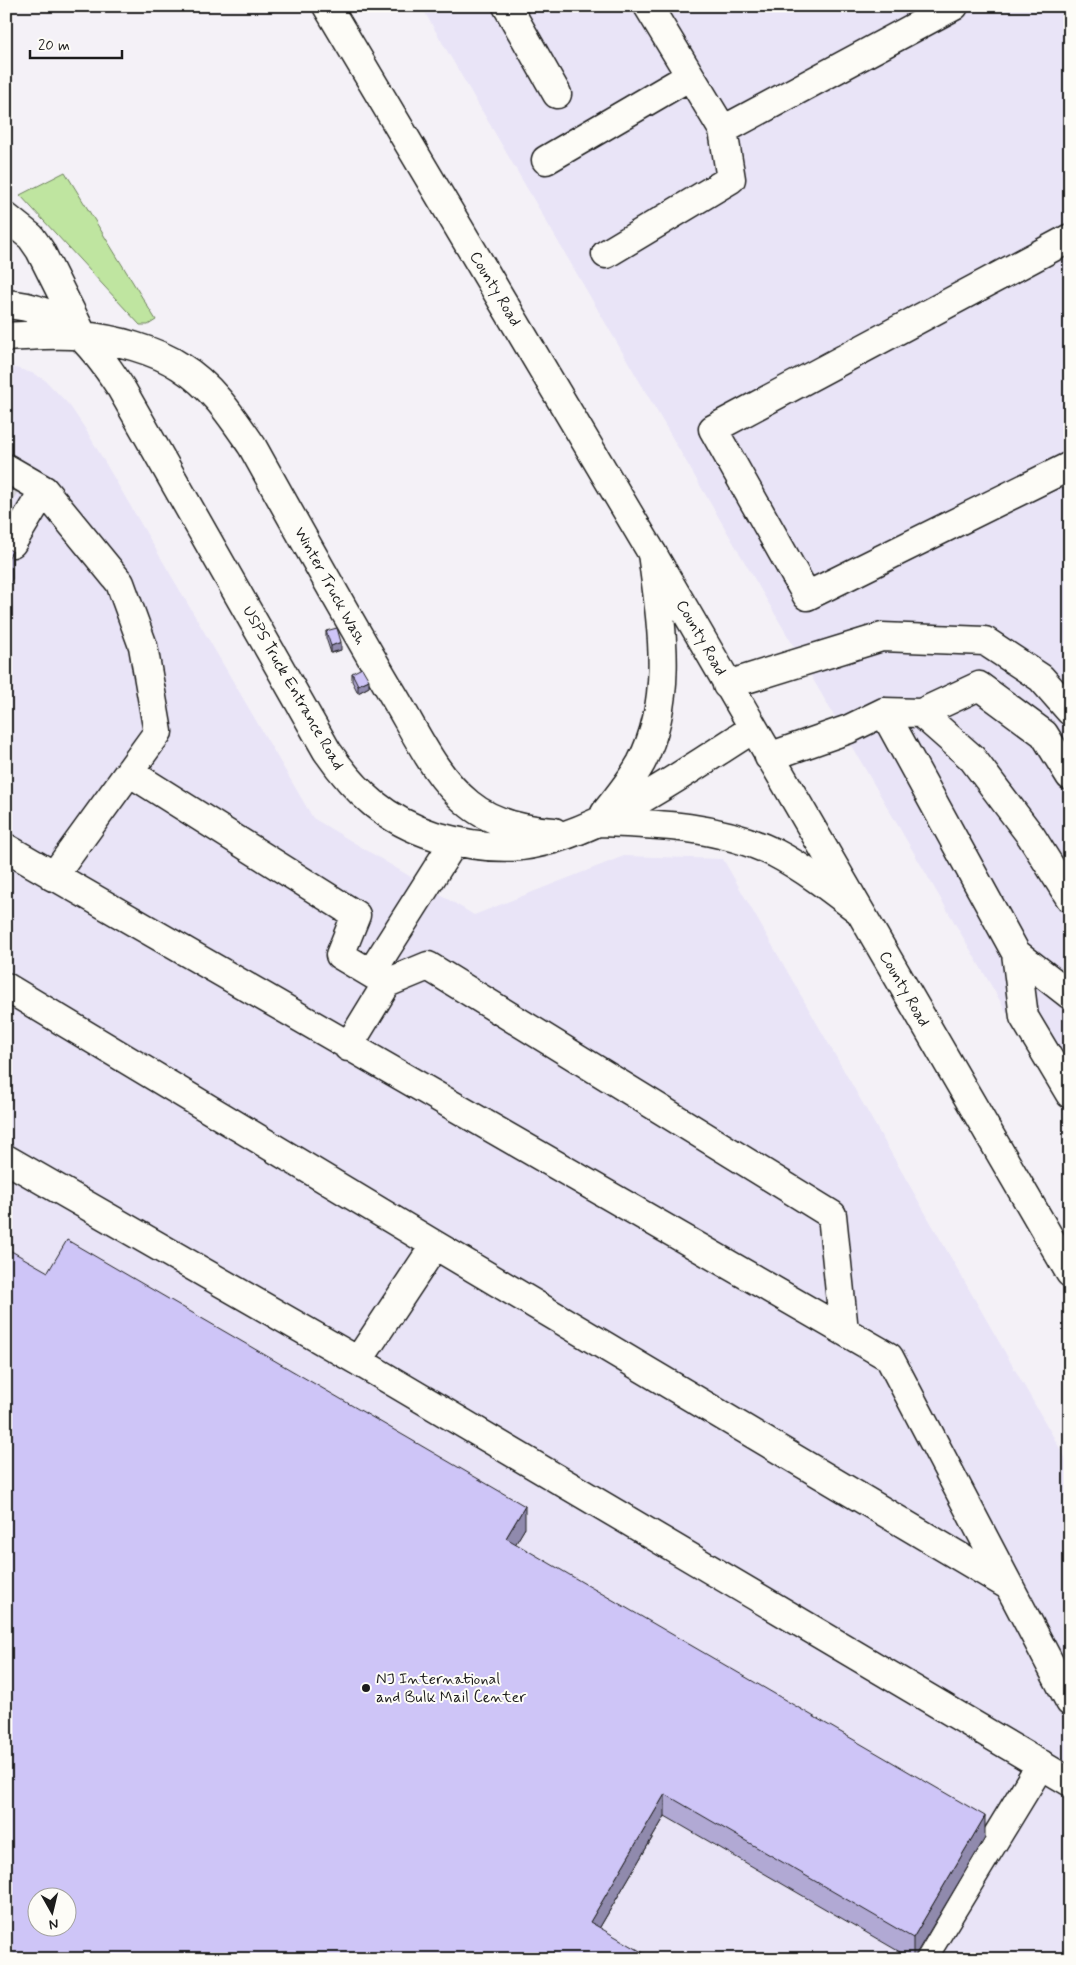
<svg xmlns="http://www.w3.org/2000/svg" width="1076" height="1965" viewBox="0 0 1076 1965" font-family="Mynerve,sans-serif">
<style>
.built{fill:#e9e4f7;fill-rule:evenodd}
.green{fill:#bfe5a0;stroke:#6e805e}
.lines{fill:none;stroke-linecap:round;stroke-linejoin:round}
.minor-tunnel{stroke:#d4d1d6;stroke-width:28;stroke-dasharray:28 14;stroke-linecap:butt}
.minor-casing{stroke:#1c1c1c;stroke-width:31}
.major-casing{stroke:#1c1c1c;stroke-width:31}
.minor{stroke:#fdfcf7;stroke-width:28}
.major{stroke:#fdfcf7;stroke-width:28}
.wall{fill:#b1a9d4;stroke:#1c1c1c}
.shaded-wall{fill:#908aad;stroke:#1c1c1c}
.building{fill:#cec5f7;stroke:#1c1c1c;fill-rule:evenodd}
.poi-dot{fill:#1c1c1c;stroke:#fdfcf7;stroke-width:2}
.labels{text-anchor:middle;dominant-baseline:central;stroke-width:4;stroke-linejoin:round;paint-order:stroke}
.street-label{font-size:16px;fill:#1c1c1c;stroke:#fdfcf7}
.poi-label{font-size:16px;fill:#1c1c1c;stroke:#fdfcf7;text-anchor:start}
</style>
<rect width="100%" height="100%" fill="#f4f1f7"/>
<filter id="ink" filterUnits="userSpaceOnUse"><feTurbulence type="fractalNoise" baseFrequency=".02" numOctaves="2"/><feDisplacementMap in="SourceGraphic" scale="10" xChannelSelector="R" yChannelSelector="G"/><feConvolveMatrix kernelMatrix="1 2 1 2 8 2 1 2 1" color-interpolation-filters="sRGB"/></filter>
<g filter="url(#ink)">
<path class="built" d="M 421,6 L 1070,6 L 1070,1121 Z
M 6,365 L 32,373 L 45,380 L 70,406 L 86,430 L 313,818 L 474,915 L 624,856 L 723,859 L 1070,1466 L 1070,1959 L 6,1959 ZM 38,1898 L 68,1898 L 68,1928 L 38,1928 Z"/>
<path class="green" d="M 65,172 L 156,320 L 148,325 L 140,325 L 20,195 Z"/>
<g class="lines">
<path class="minor-tunnel" d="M 6,496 L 13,500"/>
<defs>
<path id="minor" d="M 507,6 L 557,94
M 648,6 L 723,130 L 954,6
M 546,160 L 690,76
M 6,217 L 31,237 L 40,250 L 82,334
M 1070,238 L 713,429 L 807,596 L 1070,466
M 606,254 L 731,179 L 723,130
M 6,304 C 64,308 91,342 121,388 L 327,751 C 356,793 385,820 435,836 C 463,844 492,849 521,846 C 599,836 687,770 753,729
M 6,337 C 31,336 58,333 83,336 C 113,339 156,350 181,367 C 212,386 232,417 252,446 C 298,529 344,612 392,693 C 415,731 434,776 469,804 C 492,823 525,830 554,832
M 6,468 L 44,490 L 120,583 L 143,646 L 158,732 L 53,877
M 6,540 L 12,543 L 44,490
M 727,685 L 882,637 L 985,641 L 1041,678 L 1070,711
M 884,712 L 921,713 L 972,758 L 1031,836 L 1070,898
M 921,713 L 979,686 L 1044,734 L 1070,776
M 769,757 L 849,729 L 884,712 L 1016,953 L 1024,1017 L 1070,1094
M 129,772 L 356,915 L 340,955 L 387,983 L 428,966 L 832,1215 L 844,1331
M 605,813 C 618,797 631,781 641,763 C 675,698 661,622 652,553
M 599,822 C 660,824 719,826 775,853 C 804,868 831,889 857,909
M 6,848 L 889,1357 L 1070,1702
M 1016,953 L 1070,995
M 371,973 L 454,842
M 6,987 L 435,1245 L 1009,1586
M 348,1047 L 387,983
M 6,1159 L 358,1361 L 1070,1782
M 358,1361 L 435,1245
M 922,1959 L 1041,1764"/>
<path id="major" d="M 327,6 L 652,553 L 1070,1273"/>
</defs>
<use href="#minor" class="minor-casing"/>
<use href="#major" class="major-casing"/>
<use href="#minor" class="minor"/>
<use href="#major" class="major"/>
</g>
<path class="wall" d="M 326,631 L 341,650 L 331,653 L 326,638 Z
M 352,673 L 369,687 L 358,693 L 352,681 Z
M 48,1272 L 525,1528 L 515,1544 L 985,1838 L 914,1959 L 912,1959 L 665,1816 L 600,1927 L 6,1959 Z"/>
<path class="shaded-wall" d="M 12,551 L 12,579 L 6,589 L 6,562 Z
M 341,642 L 341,650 L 331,653 L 331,646 Z
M 369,680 L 369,687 L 358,693 L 358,685 Z
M 525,1506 L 525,1528 L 506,1560 L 506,1538 Z
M 665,1794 L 665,1816 L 590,1944 L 590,1922 Z
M 985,1816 L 985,1838 L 913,1959 L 913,1938 Z"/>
<path class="building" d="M 6,548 L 12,551 L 6,562 Z
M 337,628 L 341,642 L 331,646 L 326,631 Z
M 362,668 L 369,680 L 358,685 L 352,673 Z
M 67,1240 L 525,1506 L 506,1538 L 985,1816 L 913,1938 L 665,1794 L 590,1922 L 654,1959 L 6,1959 L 6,1248 L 48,1272 ZM 38,1898 L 68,1898 L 68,1928 L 38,1928 Z"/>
</g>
<circle class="poi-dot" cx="366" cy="1688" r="5"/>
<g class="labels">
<g class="street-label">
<text transform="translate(495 289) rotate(59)">County Road</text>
<text transform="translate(330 586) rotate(61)">Winter Truck Wash</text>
<text transform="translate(701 638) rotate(60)">County Road</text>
<text transform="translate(293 688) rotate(60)">USPS Truck Entrance Road</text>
<text transform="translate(904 989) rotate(60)">County Road</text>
</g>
<g class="poi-label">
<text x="376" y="1679">NJ International<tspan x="376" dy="18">and Bulk Mail Center</tspan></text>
</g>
</g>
<rect width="1076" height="1965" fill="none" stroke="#fdfcf7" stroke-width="25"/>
<rect x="12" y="12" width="1051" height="1940" fill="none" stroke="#1c1c1c" stroke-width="2" filter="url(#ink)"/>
<g transform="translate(52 1912) rotate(172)"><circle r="24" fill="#fdfcf7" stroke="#a3a29f"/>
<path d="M0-4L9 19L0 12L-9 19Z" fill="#1c1c1c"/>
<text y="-8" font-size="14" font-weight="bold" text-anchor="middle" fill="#1c1c1c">N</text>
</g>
<path d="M30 50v8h92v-8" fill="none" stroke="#1c1c1c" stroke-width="2.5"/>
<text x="38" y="50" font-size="15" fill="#1c1c1c" stroke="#fdfcf7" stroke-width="4" paint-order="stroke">20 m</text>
</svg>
